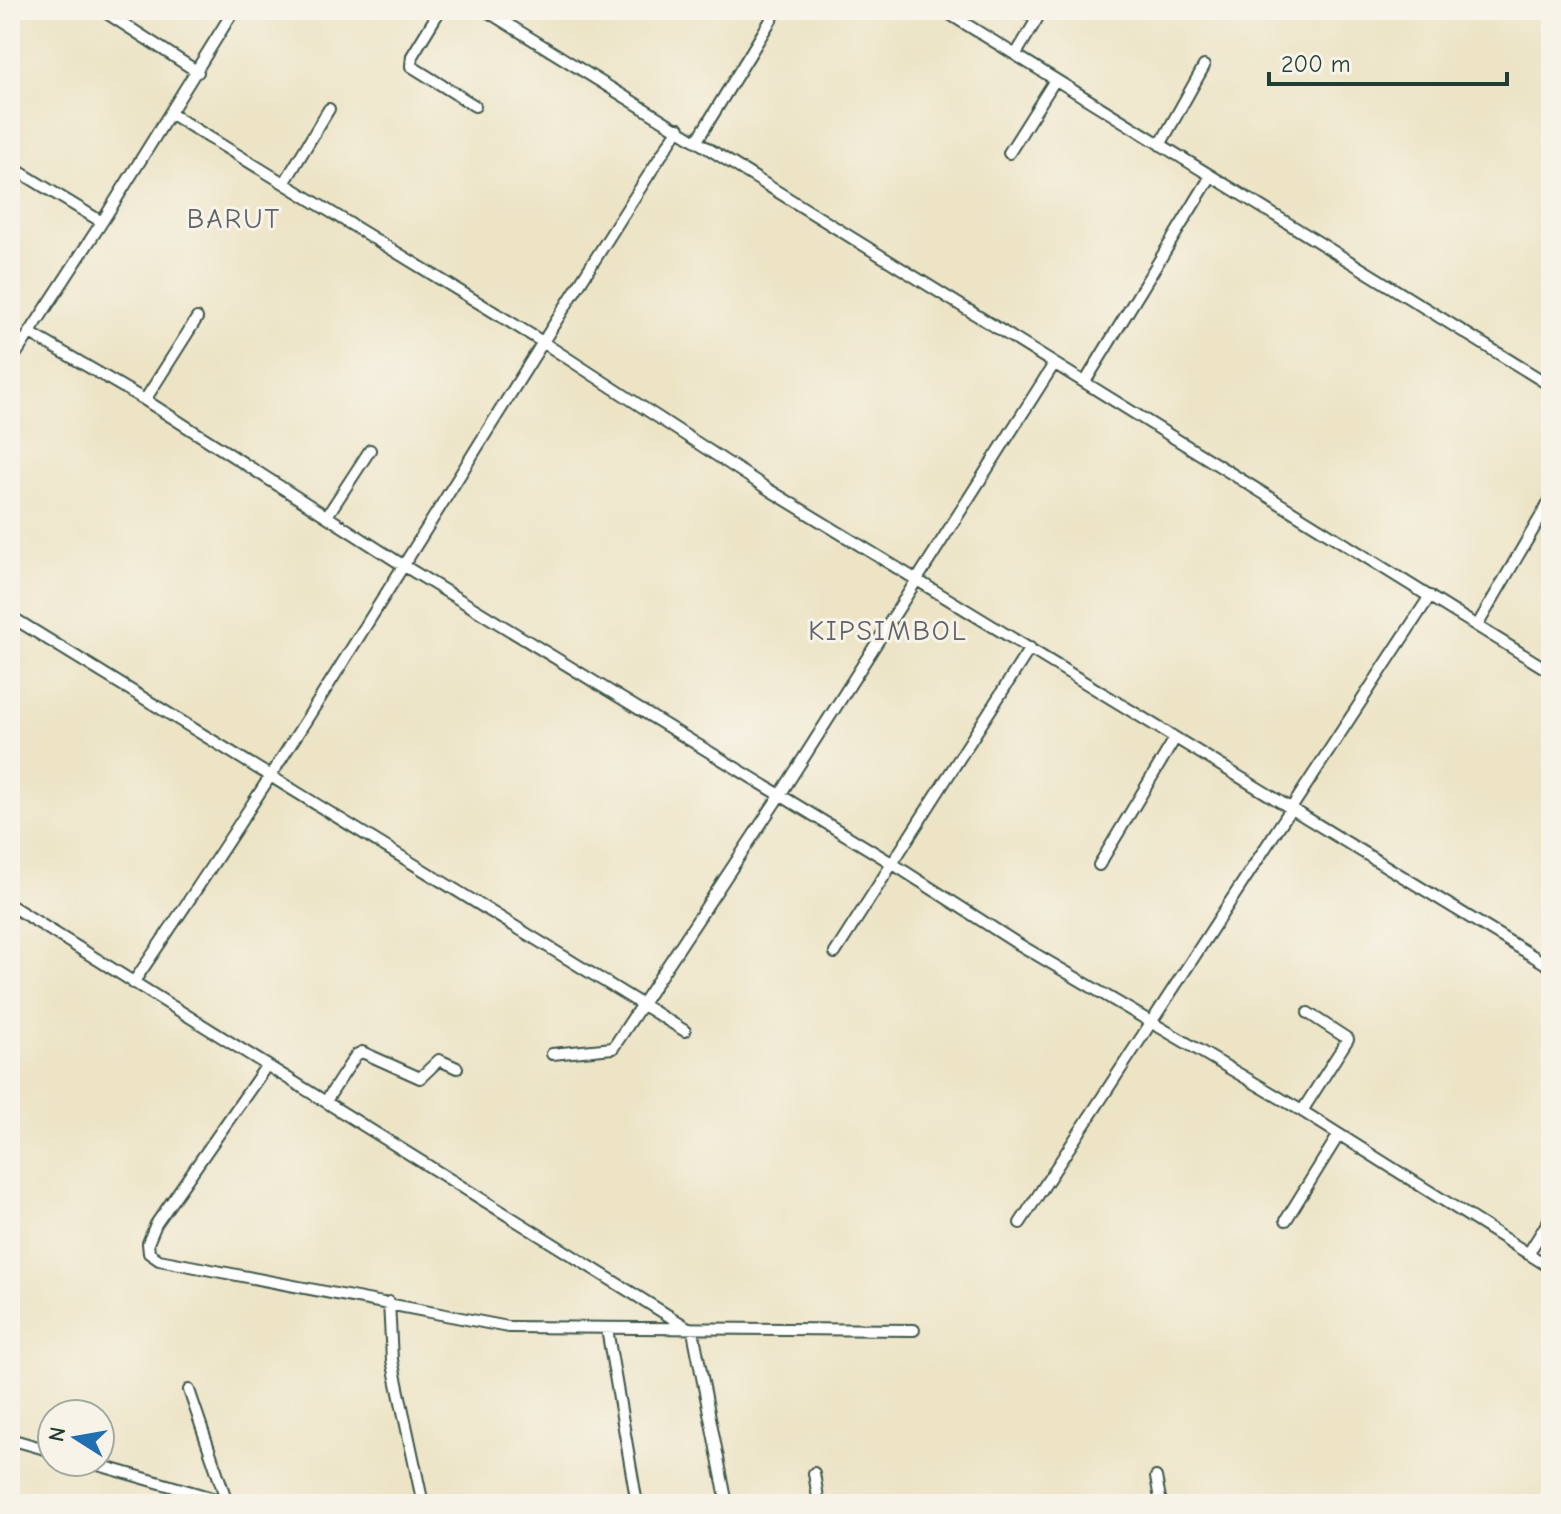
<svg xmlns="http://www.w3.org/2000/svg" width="1561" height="1514" viewBox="0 0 1561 1514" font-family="'Comic Neue',sans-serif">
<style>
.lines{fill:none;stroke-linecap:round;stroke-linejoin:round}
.minor-casing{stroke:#3e564a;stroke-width:14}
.minor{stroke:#fff;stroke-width:10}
.labels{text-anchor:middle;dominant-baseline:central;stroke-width:6;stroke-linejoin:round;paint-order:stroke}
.quarter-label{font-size:28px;letter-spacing:2px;fill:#60636a;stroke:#f7f3e8}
</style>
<rect width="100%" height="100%" fill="#f7f3e8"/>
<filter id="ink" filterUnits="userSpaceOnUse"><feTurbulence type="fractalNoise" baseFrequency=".0125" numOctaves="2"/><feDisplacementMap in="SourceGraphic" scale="16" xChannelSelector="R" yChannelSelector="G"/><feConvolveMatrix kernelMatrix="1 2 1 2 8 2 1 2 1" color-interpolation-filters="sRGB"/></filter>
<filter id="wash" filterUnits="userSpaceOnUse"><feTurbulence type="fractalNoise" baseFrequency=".006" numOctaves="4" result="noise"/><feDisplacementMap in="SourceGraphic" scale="32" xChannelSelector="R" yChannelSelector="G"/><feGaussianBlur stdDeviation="1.8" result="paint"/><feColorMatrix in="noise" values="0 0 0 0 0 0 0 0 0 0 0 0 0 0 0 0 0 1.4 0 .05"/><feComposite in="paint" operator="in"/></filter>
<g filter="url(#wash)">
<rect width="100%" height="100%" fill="#ede4c6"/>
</g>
<g filter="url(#ink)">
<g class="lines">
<defs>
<path id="minor" d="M 102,10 L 198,72
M 440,10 L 412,56 L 411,66 L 475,106
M 485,10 L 1551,672
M 943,10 L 1551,386
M 1544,10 L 1551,13
M 1016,54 L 1037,19 L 1021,10
M 171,114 L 541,341 L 771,491 L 1551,967
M 698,139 L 777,10
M 1160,145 L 1204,66
M 1009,153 L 1055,80
M 10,166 L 102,222 L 234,10
M 285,182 L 329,109
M 30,333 L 145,400 L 401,564 L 890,862 L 1015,942 L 1302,1111 L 1551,1268
M 10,363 L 102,222
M 1085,382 L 1211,176
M 145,400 L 197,318
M 327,516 L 370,450
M 10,616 L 685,1031
M 1477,626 L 1551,499
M 1099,865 L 1174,740
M 10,905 L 693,1331 L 727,1504
M 835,953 L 1030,648
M 133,983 C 324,705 495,411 679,128
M 552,1054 L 613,1048 L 780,795 L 1054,364
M 267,1065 L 156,1224 L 148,1243 L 149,1253 L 159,1260 L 508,1327 L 914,1330
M 326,1101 L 356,1055 L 362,1052 L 420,1078 L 439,1060 L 457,1068
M 1302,1111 L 1348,1039 L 1308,1013
M 1286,1220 L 1338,1136
M 1020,1223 L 1430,596
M 1528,1254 L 1551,1217
M 389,1302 L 392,1360 L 423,1504
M 607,1329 L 637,1504
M 189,1390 L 227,1502
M 10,1439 L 52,1451
M 88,1462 L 233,1504
M 814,1473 L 819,1504
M 1156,1477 L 1161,1504"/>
</defs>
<use href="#minor" class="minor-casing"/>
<use href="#minor" class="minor"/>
</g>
</g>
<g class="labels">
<g class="quarter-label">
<text x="234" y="219">BARUT</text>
<text x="888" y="631">KIPSIMBOL</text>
</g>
</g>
<rect width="1561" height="1514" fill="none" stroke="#f7f3e8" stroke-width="40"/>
<g transform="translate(76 1438) rotate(281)"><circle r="38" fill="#f7f3e8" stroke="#a1aaa0" stroke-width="2"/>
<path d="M0-6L14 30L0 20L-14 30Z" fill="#1f6fb2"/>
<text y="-12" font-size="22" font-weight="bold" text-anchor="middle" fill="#1f3d34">N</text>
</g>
<path d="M1269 72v12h238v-12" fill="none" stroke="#1f3d34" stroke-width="4"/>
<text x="1281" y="72" font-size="24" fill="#1f3d34" stroke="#f7f3e8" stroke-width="6" paint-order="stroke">200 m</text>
</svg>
